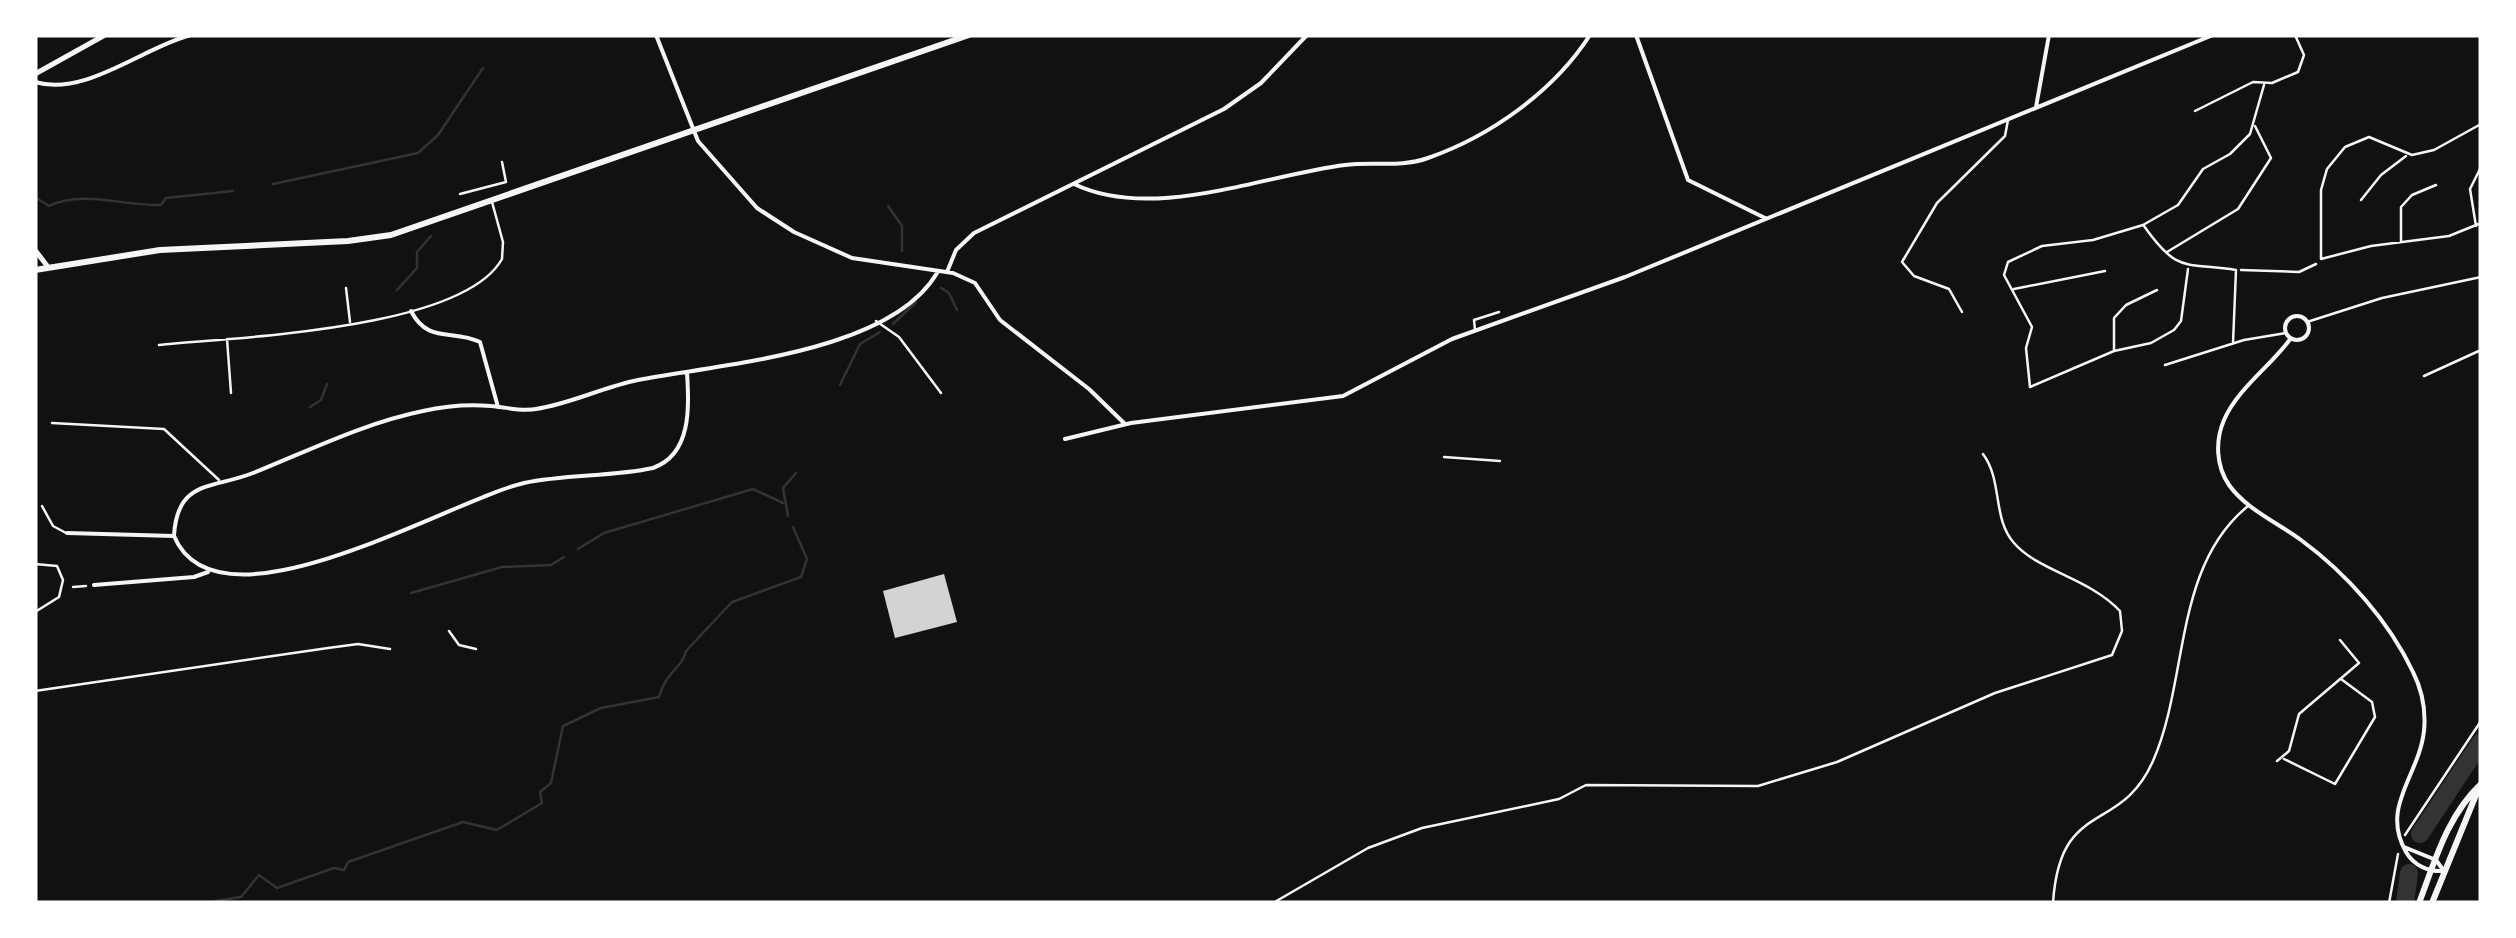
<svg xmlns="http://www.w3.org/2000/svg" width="2516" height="938" viewBox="0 0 2516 938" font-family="Helvetica,sans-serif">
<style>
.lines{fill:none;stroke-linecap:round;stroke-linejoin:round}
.stream{stroke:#333;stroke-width:2.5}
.river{stroke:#333;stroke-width:18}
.building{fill:#d3d3d3}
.path{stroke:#f5f5f5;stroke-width:2.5}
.service{stroke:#f5f5f5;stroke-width:2.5}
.minor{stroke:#f5f5f5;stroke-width:4}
.tertiary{stroke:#f5f5f5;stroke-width:5}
.secondary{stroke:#f5f5f5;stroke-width:6}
.primary{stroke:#f5f5f5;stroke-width:6}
</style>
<rect width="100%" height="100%" fill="#111"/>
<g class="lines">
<path class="stream" d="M 273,184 L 418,153 L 438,135 L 483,68
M 35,197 L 49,206 C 84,190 122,206 161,205 L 166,198 L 233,191
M 888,206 L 902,226 L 902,251
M 941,288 L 949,293 L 957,310
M 397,290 L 417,268 L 417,252 L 431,236
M 893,324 L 916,302
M 840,385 L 860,344 L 880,332
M 310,407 L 321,400 L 327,384
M 788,516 L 783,488 L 796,473
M 578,549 L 604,533 L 753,489 L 783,503
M 411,593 L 502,567 L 551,565 L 564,557
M 203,903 L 241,897 L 259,875 L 277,888 L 334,868 L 344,870 L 348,862 L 463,822 L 497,830 L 542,803 L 540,792 L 551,783 L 563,726 L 601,708 L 659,697 C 666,671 682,669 686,651 L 732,602 L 801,577 L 807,559 L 793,527"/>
<path class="river" d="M 2420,834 L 2481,742
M 2405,903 L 2409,873"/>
</g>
<path class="building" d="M 944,574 L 957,622 L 895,638 L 883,591 Z"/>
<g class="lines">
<path class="path" d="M 2241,270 L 2299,272 L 2316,264
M 73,587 L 86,586
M 35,691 L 328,648 L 358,644 L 390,649
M 2405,835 L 2481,721
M 1273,903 L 1368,848 L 1422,828 L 1559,799 L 1586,785 L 1758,786 L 1837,762 L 1995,693 L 2112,655 L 2122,631 L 2120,611 C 2089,578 2038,571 2014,543 C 1992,518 2003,481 1983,454
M 2389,903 L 2398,854"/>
<path class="service" d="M 2230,35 L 2254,35
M 2195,111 L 2253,82 L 2272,83 L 2298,72 L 2304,55 L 2295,35
M 2481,124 L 2434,150 L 2412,155 L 2369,137 L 2345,147 L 2327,169 L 2321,190 L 2321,259 L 2371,246 L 2449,236 L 2481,223
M 460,194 L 506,182 L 502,162
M 2361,200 L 2381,175 L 2406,156
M 2144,226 C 2178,274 2184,262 2236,270 L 2233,343
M 2476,226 L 2470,189 L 2481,167
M 2401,242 L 2401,207 L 2412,195 L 2436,185
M 2167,252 L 2238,209 L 2271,158 L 2255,126
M 2188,269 L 2181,321 L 2174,330 L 2151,343 L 2114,351 L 2030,387 L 2026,348 L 2032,327 L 2004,275 L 2008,262 L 2042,246 L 2093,240 L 2143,225 L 2178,205 L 2203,169 L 2230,154 L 2250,134 L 2264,85
M 346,288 L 350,322
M 2014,289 L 2105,271
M 1962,312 L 1949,289 L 1914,276 L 1902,262 L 1937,203 L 2005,136 L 2008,120
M 876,321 L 899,337 L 941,393
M 2307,322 L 2382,298 L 2481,277
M 1475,330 L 1474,320 L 1499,312
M 227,339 L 231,393
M 159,345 C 237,337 462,330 502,259 L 503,242 L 492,202
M 2114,350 L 2114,318 L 2126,305 L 2157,290
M 2165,365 L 2244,340 L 2286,333
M 2424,376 L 2481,350
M 52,423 L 164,429 L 219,480
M 1444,457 L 1500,461
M 42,506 L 53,526 L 66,533
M 35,564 L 57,566 L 63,580 L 59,597 L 35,612
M 449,631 L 459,645 L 476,649
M 2284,759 L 2335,784 L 2375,717 L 2372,702 L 2341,679
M 2277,761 L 2289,751 L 2299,714 L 2359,663 L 2340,640
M 2053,903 C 2060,797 2120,836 2153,761 C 2189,679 2173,567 2248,506"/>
<path class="minor" d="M 369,35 L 415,35
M 656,35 L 698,141 L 757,208 L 794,232 L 852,258 L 953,273 L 975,283 L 1000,320 L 1089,389 L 1125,424
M 1636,35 L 1688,180 L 1765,218
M 35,82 C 86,97 143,47 191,35
M 2036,107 L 2049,35
M 1074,184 C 1153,222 1264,175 1345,165 C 1373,161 1400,168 1428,158 C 1491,136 1554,91 1590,35
M 947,272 L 956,250 L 974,233 L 1224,109 L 1261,83 L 1307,35
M 411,311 C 428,344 452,329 480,342 L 498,407
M2285 328a12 12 0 1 1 24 0a12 12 0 1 1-24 0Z
M 2291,338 C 2271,366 2238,388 2224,420 C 2215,441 2216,466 2229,485 C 2246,509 2278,523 2301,540 C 2346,573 2389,621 2413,672 C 2422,690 2426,711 2424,731 C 2419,776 2380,807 2406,852 C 2414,866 2429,872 2444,871
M 687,372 C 689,407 692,454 653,468 C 611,477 566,474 524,483 C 450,500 218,641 174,536 C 177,479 213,489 253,473 C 308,451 364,423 423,411 C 445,406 469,404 491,406 C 506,407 521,412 536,409 C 570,404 603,387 638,380 C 720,364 890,353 937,273
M 1065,439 L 1131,423 L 1343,396 L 1452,339 L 1625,277 L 2213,35
M 67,533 L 174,536
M 94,585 L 194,577 L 208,572
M 2404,847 L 2436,860 L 2444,871"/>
<path class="tertiary" d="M 35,74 L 105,35
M 35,250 L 48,267"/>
<path class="secondary" d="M 35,270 L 160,250 L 348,241 L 391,235 L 969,35"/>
<path class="primary" d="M 2419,903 C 2435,861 2447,816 2481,784
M 2432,903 L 2480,785"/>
</g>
<rect width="2516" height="938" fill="none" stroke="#ffffff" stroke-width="75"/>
</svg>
